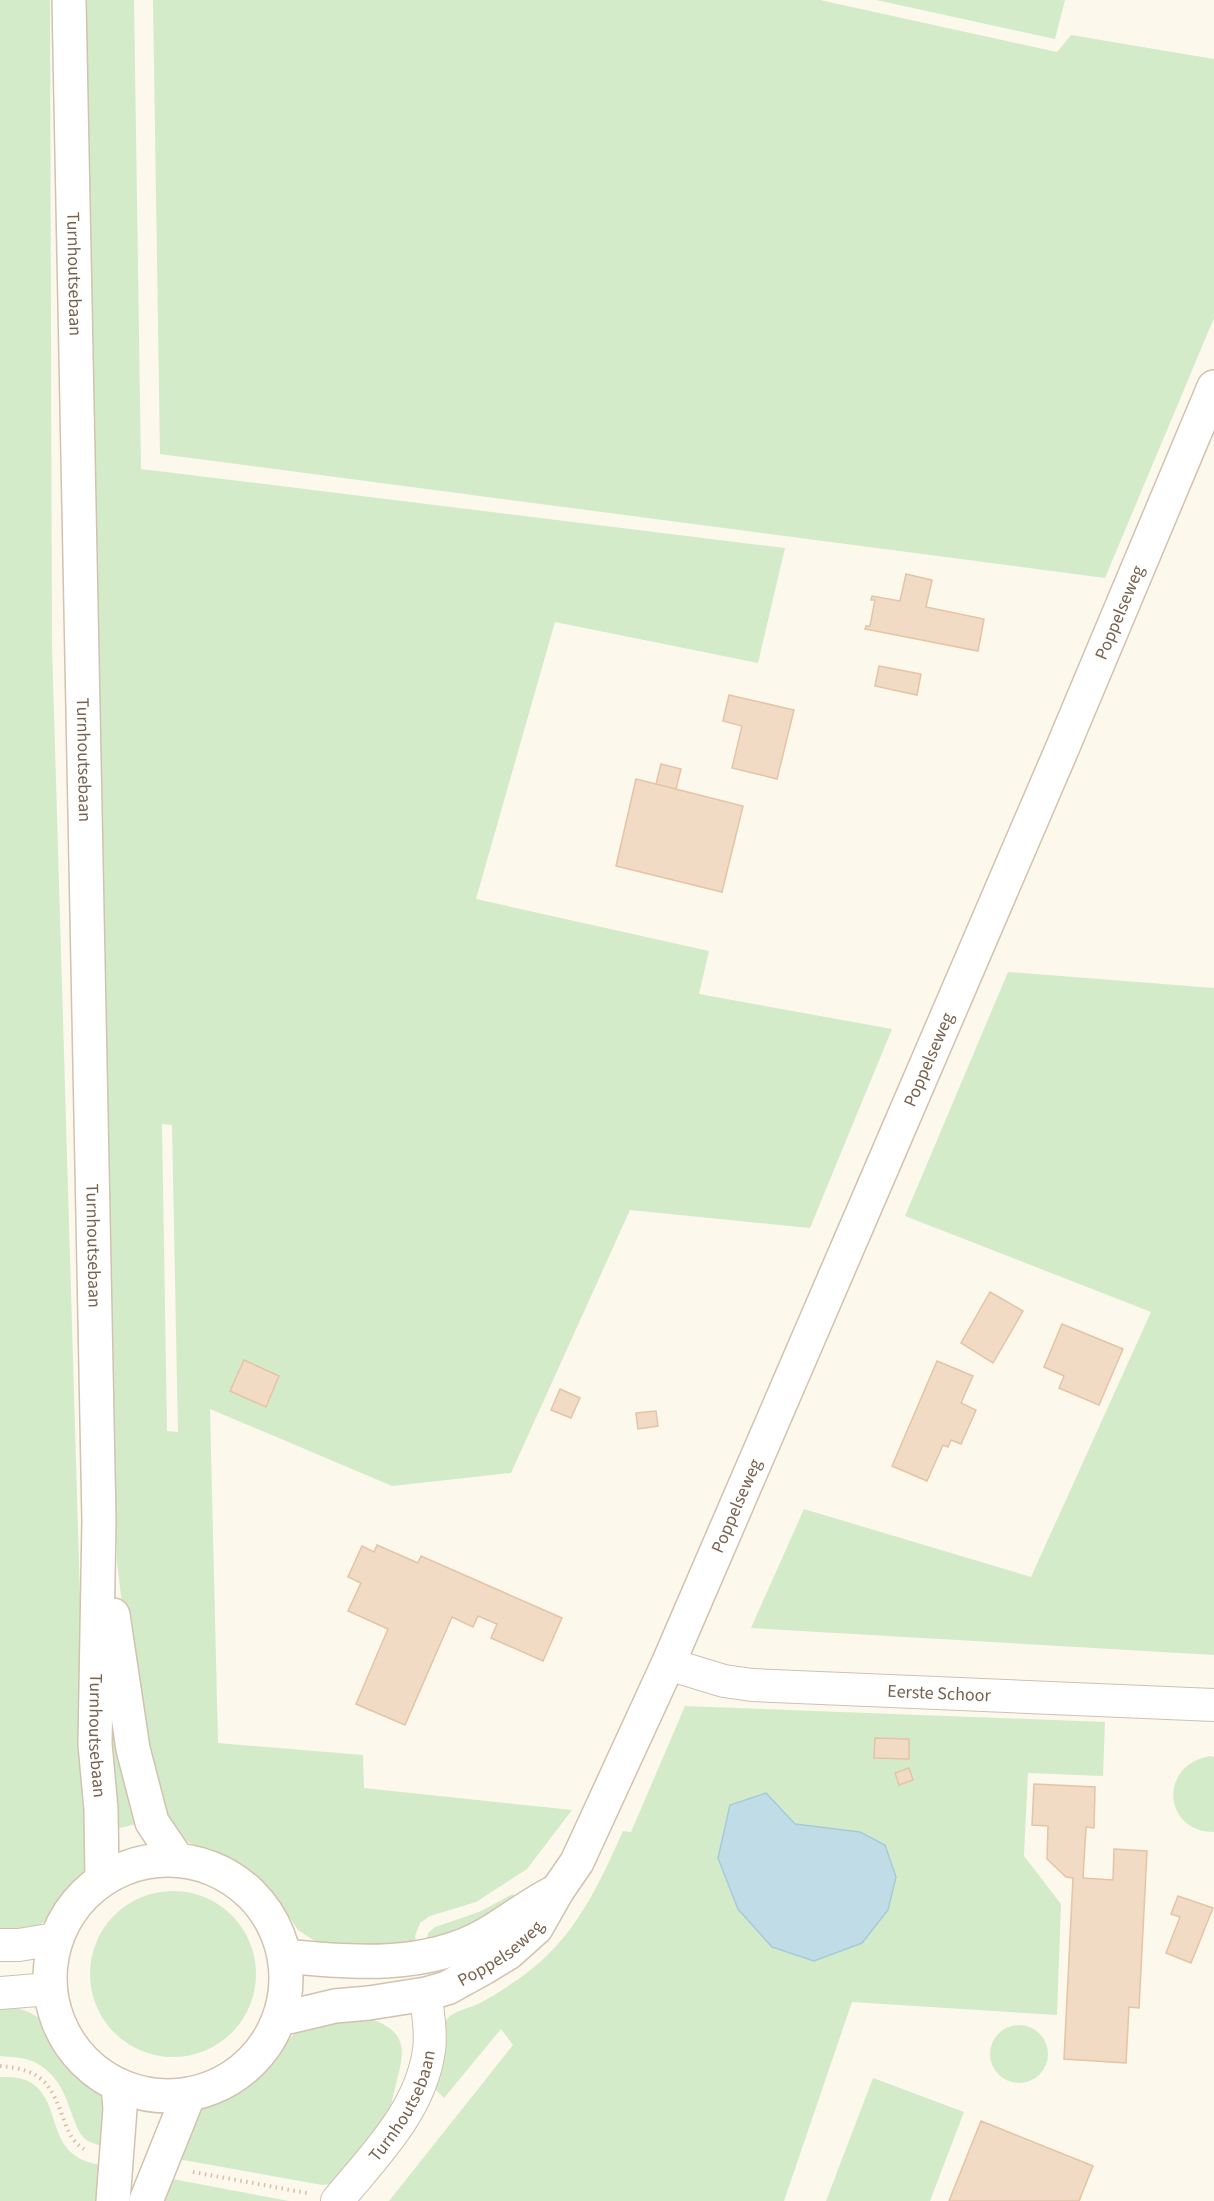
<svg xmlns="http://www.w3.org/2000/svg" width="1214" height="2201" viewBox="0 0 1214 2201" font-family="'Source Sans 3',sans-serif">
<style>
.green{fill:#d4ebca;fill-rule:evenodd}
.water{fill:#c0dde7;stroke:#a6cbd8;stroke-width:1.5}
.building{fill:#f1dbc4;stroke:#e4c4a5;stroke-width:1.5}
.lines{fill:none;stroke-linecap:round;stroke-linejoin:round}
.street-casing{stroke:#cfc1b1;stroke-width:34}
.secondary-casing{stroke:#d2c2af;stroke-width:36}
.path{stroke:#d7bfa6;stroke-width:4;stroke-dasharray:1.5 4.5;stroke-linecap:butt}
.street{stroke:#fff;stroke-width:32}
.secondary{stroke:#fff;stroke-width:33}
.labels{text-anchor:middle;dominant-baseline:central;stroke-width:4.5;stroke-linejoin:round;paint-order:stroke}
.street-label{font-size:18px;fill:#78624e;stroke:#fffbf3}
</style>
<rect width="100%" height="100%" fill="#fcf8ec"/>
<path class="green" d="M 0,0 L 50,0 L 52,646 L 83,1699 L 87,1784 L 81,1785 L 82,1789 L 88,1790 L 88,1870 L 49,1919 L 32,1929 L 0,1935 Z
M 83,0 L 134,0 L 141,469 L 785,548 L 758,663 L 555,622 L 476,899 L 709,951 L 699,994 L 892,1029 L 810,1228 L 630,1210 L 511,1473 L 392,1486 L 210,1409 L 218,1743 L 363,1755 L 364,1788 L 572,1810 L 527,1869 L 476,1902 L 430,1916 L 420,1923 L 415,1936 L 417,1946 L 394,1950 L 318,1943 L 298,1930 L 270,1888 L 246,1868 L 230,1858 L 200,1849 L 180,1837 L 161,1811 L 131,1680 L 117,1562 L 94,659 ZM 162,1124 L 172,1125 L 178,1432 L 167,1431 Z
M 153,0 L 820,0 L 1057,52 L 1071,35 L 1214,59 L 1214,318 L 1105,578 L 160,454 Z
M 876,0 L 1065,0 L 1055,39 Z
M 1008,972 L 1214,988 L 1214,1655 L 751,1628 L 804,1509 L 1031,1577 L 1151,1312 L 905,1216 Z
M 685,1706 L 1105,1722 L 1103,1776 L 1028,1773 L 1024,1856 L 1061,1904 L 1057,2015 L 852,2002 L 784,2201 L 389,2201 L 513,2045 L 501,2029 L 444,2098 L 432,2086 C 434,2072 439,2028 447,2019 C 454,2011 466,2009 476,2005 C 488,1999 500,1992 511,1984 C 571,1946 595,1893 623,1831 L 631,1832 ZM 766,1793 L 795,1824 L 814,1961 L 772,1947 L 738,1909 Z
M 103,1726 L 113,1726 L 136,1824 L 116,1829 Z
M 1210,1756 L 1214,1757 L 1214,1832 C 1163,1832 1158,1765 1210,1756 Z
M90 1974a83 83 0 1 1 166 0a83 83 0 1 1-166 0Z
M 513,1894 L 517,1899 L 460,1935 L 427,1939 L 428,1933 L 435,1927 L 479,1912 Z
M 0,2006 C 44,2008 51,2032 75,2062 C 84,2072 95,2082 100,2095 C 107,2111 105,2129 104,2146 C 100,2145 94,2144 90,2142 C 67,2131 75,2080 32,2061 C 23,2057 10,2057 0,2056 Z
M 369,2018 C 411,2033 404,2053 395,2088 C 392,2098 391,2111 386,2119 C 371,2142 350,2163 333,2184 L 322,2185 L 172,2158 L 203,2104 L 232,2091 L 252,2078 L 295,2033 L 314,2023 Z
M990 2054a29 29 0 1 1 58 0a29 29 0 1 1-58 0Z
M 0,2077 C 9,2077 19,2077 28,2081 C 66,2101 41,2156 101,2165 L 97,2201 L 0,2201 Z
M 873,2078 L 964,2112 L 930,2201 L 826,2201 Z
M 167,2178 L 289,2201 L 161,2201 Z"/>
<path class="water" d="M 766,1793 L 795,1824 L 860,1832 L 885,1845 L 896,1877 L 888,1910 L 862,1943 L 814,1961 L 772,1947 L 738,1909 L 718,1858 L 730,1805 Z"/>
<path class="building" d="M 906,574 L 932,580 L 926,607 L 984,619 L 978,651 L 865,629 L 866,626 L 870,626 L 875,600 L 871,600 L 872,596 L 900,601 Z
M 879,666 L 921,674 L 917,695 L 875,686 Z
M 729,695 L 794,710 L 777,779 L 732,768 L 742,726 L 723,721 Z
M 661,764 L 681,769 L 676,789 L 656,784 Z
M 636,779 L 743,806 L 722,892 L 616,866 Z
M 990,1292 L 1023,1311 L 993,1363 L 961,1343 Z
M 1062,1324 L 1123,1349 L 1099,1405 L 1059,1388 L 1064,1376 L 1044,1367 Z
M 244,1360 L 279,1376 L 266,1407 L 230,1391 Z
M 937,1361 L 973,1376 L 961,1403 L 976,1410 L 961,1444 L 951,1440 L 948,1447 L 943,1445 L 927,1481 L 892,1466 Z
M 560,1389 L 580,1398 L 571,1418 L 551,1410 Z
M 656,1411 L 658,1426 L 638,1429 L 636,1413 Z
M 377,1545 L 418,1563 L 421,1556 L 562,1618 L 543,1661 L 491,1638 L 497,1624 L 478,1616 L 473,1627 L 452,1617 L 405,1725 L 356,1704 L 388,1629 L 348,1611 L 361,1583 L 348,1577 L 362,1546 L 374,1552 Z
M 875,1738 L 909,1739 L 909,1759 L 874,1758 Z
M 909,1768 L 913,1780 L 899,1785 L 895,1773 Z
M 1034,1784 L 1095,1787 L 1094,1828 L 1086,1827 L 1083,1878 L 1113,1880 L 1114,1849 L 1147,1851 L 1139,2008 L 1129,2007 L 1126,2063 L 1064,2059 L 1073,1878 L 1066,1877 L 1047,1859 L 1048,1826 L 1032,1825 Z
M 1178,1896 L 1213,1908 L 1191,1963 L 1166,1953 L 1180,1917 L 1171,1914 Z
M 981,2121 L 1093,2166 L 1079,2201 L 949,2201 Z"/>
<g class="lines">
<defs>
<g id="street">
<path id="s1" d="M 668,1664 L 724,1681 L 752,1685 L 1214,1705"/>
<path d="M 0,1945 L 19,1945 L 55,1939"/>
<path d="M 0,1993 L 50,1989"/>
<path id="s2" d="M 337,2201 C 374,2156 421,2110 429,2050 C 432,2032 427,2012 426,1994"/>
</g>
<g id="secondary">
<path id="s3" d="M 69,0 L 99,1521 L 95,1744 L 101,1809 L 102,1878"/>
<path d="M 113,1615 L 133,1749 L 152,1822 L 177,1859"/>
<circle cx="168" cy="1978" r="118"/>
<path d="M 285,1956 C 351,1963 427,1969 487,1934 C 511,1920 532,1903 557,1891"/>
<path id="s4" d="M 280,2019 L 335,2006 L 369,2003 L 426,1994 L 447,1988 L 485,1967 L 508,1953 L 536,1928 L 557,1891 L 577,1862 L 668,1664 L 881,1170 L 1062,749 L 1214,387"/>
<path d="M 113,2201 L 120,2109 L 118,2085"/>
<path d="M 146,2201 L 189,2094"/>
</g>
</defs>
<use href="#street" class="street-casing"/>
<use href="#secondary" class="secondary-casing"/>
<path class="path" d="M 0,2066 C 44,2070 51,2084 65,2123 C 69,2134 74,2143 84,2149
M 193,2172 L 307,2193"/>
<use href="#street" class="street"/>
<use href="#secondary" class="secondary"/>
</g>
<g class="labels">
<g class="street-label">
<text stroke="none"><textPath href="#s3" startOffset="274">Turnhoutsebaan</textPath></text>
<text stroke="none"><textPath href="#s4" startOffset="1718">Poppelseweg</textPath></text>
<text stroke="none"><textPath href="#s3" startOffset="760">Turnhoutsebaan</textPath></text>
<text stroke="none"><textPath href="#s4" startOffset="1232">Poppelseweg</textPath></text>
<text stroke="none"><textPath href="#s3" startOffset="1246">Turnhoutsebaan</textPath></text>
<text stroke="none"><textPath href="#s4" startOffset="746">Poppelseweg</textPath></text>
<text stroke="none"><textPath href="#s1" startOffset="274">Eerste Schoor</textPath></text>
<text stroke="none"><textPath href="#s3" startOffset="1736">Turnhoutsebaan</textPath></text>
<text stroke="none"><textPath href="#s4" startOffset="234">Poppelseweg</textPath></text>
<text stroke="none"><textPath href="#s2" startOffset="117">Turnhoutsebaan</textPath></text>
</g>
</g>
</svg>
